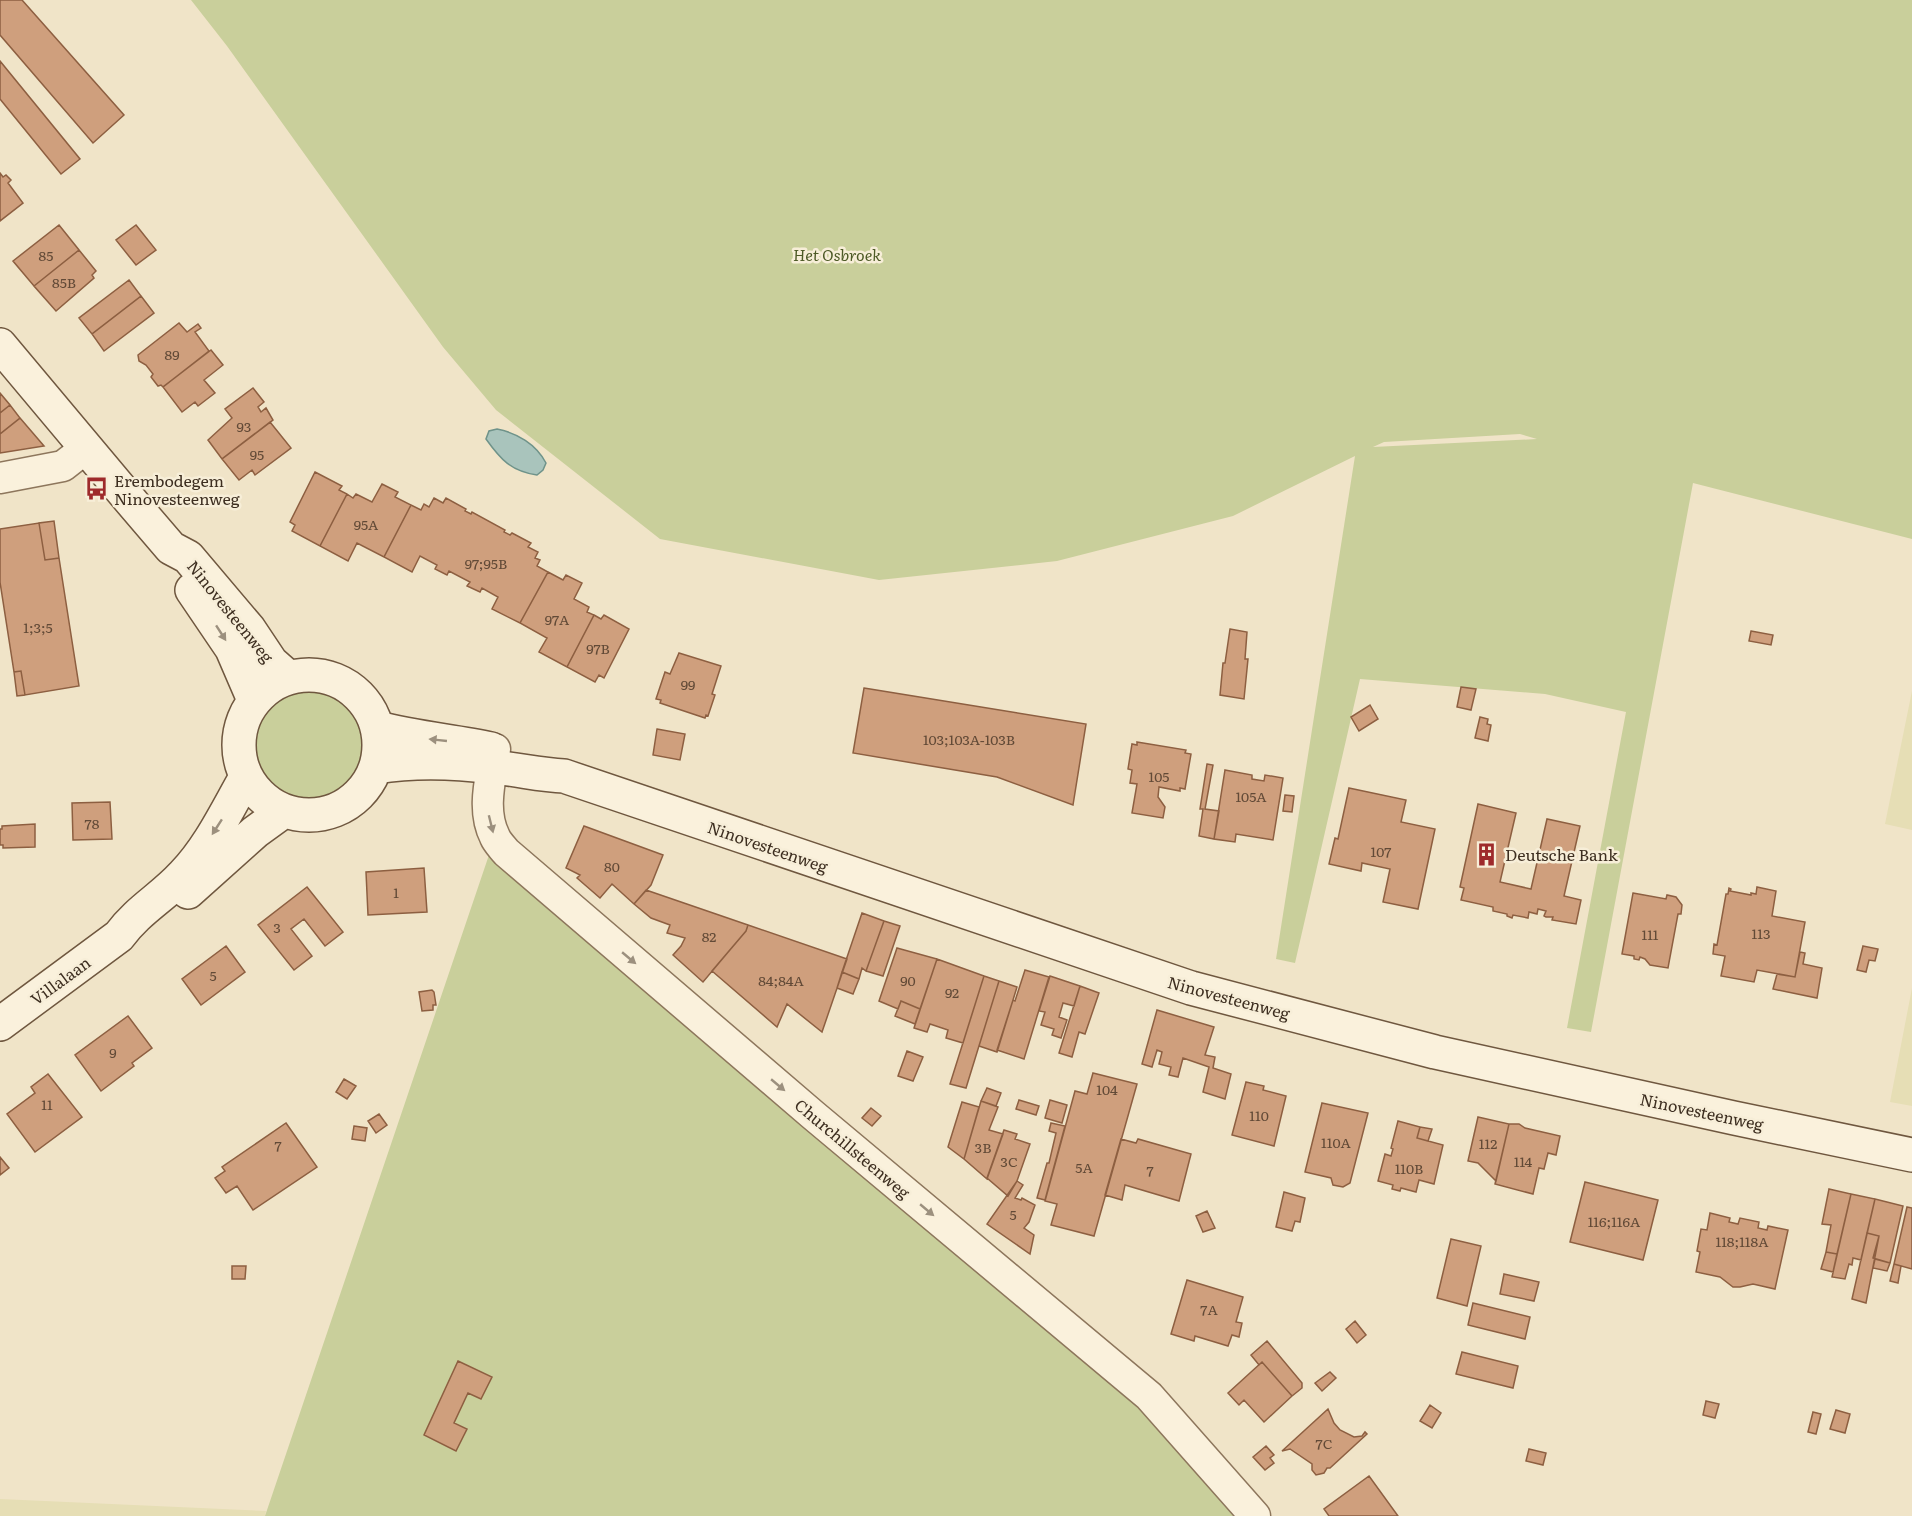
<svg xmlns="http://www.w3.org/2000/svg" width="1912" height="1516" viewBox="0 0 1912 1516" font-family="Literata,serif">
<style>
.farmland{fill:#e6deb5}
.green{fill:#c9cf9b;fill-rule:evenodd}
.water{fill:#a9c4bc;stroke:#6f938a;stroke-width:1.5}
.building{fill:#cf9f7d;stroke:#8d5f41;stroke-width:1.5}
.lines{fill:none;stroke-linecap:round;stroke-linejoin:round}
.street-casing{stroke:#8d765c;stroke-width:33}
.secondary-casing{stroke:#6f573f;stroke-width:36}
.street{stroke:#faf1dc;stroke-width:30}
.secondary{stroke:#faf1dc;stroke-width:33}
.oneway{fill:#9c907e}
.labels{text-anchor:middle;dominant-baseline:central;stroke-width:5;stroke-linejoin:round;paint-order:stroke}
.number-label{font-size:14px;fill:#624a37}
.park-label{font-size:16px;font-style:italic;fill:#4d5a26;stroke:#f7eed8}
.poi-label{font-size:16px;fill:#3d2e20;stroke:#f7eed8;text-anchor:start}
.street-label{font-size:16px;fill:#3d2e20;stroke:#f7eed8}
</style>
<rect width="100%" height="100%" fill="#f0e4c8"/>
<path class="farmland" d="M 1912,691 L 1912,830 L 1885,824 Z
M 1912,988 L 1912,1106 L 1890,1102 Z
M 0,1499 L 266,1511 L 265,1516 L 0,1516 Z"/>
<path class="green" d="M 191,0 L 1912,0 L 1912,539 L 1693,483 L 1591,1032 L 1567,1028 L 1626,712 L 1545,694 L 1360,679 L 1295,963 L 1276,959 L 1355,456 L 1233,516 L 1057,561 L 879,580 L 660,539 L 496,410 L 443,347 L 227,46 ZM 1520,434 L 1537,439 L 1373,447 L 1384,442 Z
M253 743a55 55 0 1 1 110 0a55 55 0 1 1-110 0Z
M 491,849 L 1139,1403 L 1237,1516 L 265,1516 Z"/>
<path class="water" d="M 497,429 C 517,433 536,444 546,463 L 543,470 L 537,475 C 511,471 501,460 486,439 L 489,431 Z"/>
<path class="building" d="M 0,0 L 22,0 L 124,115 L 93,143 L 0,35 Z
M 0,61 L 80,159 L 61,174 L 0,99 Z
M 0,173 L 3,177 L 6,175 L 11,180 L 8,183 L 23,203 L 0,221 Z
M 59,225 L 79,250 L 34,286 L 13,261 Z
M 136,225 L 156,250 L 136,265 L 116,240 Z
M 79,250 L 96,271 L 92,275 L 94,278 L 56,311 L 34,286 Z
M 129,280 L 141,296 L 92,334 L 79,318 Z
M 141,296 L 154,313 L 104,351 L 92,334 Z
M 179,323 L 187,332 L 198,324 L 201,328 L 195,332 L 209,351 L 163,387 L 161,385 L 158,386 L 151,377 L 153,374 L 146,365 L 139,361 L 138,355 Z
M 211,350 L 223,365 L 204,380 L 215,393 L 198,406 L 195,402 L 182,412 L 163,387 Z
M 253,388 L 264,402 L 258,407 L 261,412 L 266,408 L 273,420 L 222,459 L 208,440 L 232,418 L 225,409 Z
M 0,393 L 10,405 L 0,413 Z
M 10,405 L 20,418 L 0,434 L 0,413 Z
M 20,418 L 44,446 L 0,453 L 0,434 Z
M 270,422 L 291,448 L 255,475 L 252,470 L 239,480 L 222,459 Z
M 315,472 L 342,486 L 339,490 L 347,494 L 320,546 L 292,531 L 295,525 L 290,522 Z
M 382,484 L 398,492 L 395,497 L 411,505 L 384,557 L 357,543 L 348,561 L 320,546 L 347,494 L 353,498 L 356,494 L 372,502 Z
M 434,498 L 443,503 L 446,498 L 466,509 L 465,511 L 471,514 L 472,512 L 505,530 L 504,532 L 510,535 L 512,533 L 531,543 L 528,547 L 538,552 L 535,558 L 540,560 L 537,566 L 548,572 L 520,623 L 492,609 L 498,597 L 482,588 L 480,592 L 467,586 L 470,582 L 449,571 L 447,575 L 435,569 L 437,565 L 420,556 L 412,572 L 384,557 L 411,505 L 421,510 L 424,504 L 429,507 Z
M 54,521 L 59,558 L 45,560 L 39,523 Z
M 39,523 L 45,560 L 59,558 L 79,686 L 25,695 L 21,671 L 14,672 L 0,582 L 0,529 Z
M 548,572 L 563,580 L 566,575 L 582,583 L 574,599 L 589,607 L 587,612 L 594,615 L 567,667 L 539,652 L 547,638 L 520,623 Z
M 594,615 L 601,619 L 604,615 L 629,629 L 604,678 L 599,675 L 595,682 L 567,667 Z
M 1230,629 L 1247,632 L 1245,659 L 1248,659 L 1244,699 L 1220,695 L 1223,663 L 1225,663 Z
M 1751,631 L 1773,635 L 1771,645 L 1749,641 Z
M 679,653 L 721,666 L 712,694 L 715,695 L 708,716 L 706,715 L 705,718 L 660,703 L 661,700 L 656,699 L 665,672 L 670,674 Z
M 21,671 L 25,695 L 17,696 L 14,672 Z
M 1461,687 L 1476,689 L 1471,710 L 1457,707 Z
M 864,688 L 1086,724 L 1073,805 L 997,777 L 853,753 Z
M 1370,705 L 1378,719 L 1359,731 L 1351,717 Z
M 1480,717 L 1488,719 L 1487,724 L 1491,725 L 1488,741 L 1475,738 Z
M 657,729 L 685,734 L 680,760 L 653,755 Z
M 1137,742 L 1186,750 L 1185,753 L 1191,754 L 1185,789 L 1180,788 L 1180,791 L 1159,787 L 1158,797 L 1165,807 L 1163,818 L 1132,813 L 1137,784 L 1130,783 L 1132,770 L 1128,769 L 1132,744 L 1137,745 Z
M 1207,764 L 1213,765 L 1205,809 L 1219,811 L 1214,839 L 1199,836 L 1203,809 L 1200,809 Z
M 1225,770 L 1252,775 L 1252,779 L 1264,781 L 1265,775 L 1283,778 L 1273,840 L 1236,834 L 1235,842 L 1214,839 Z
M 1349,788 L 1406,800 L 1401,822 L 1435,829 L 1418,909 L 1383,902 L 1390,869 L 1362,863 L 1361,871 L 1329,864 L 1335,838 L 1338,839 Z
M 1285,795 L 1294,796 L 1292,812 L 1283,811 Z
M 110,802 L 112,839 L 73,840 L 72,803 Z
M 1478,804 L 1516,813 L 1500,882 L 1531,889 L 1547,819 L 1580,826 L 1564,896 L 1581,900 L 1576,924 L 1552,920 L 1553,917 L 1546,917 L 1544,916 L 1546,911 L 1538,909 L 1537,914 L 1529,912 L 1528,918 L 1513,915 L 1512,918 L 1507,916 L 1507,914 L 1493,911 L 1493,907 L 1461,900 L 1464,888 L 1460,887 Z
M 35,824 L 35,847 L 3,848 L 3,845 L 0,845 L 0,829 L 2,829 L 2,826 Z
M 584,826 L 663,855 L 651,885 L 634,904 L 612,884 L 600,898 L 577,878 L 580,875 L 566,868 Z
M 424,868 L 427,912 L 368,915 L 366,872 Z
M 307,887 L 343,932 L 325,946 L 304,919 L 291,929 L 312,956 L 294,970 L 258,925 Z
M 1757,887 L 1776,891 L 1772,916 L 1805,922 L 1795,977 L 1757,970 L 1754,982 L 1721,976 L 1725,956 L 1713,954 L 1714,944 L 1717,945 L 1726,894 L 1728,894 L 1729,888 L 1731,889 L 1730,891 L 1751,895 L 1751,893 L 1756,894 Z
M 646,890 L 748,925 L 746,931 L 703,982 L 673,955 L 681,946 L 685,938 L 667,933 L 670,925 L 651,918 L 634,904 Z
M 1633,893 L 1666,899 L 1667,895 L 1676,897 L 1682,905 L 1681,914 L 1678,914 L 1668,968 L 1650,965 L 1645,959 L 1640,957 L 1639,960 L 1634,959 L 1634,956 L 1622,954 Z
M 862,913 L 884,921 L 866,971 L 862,968 L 859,979 L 842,972 Z
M 884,921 L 900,926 L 883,976 L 866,971 Z
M 748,925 L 847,959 L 822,1032 L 787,1004 L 777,1027 L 712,971 L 746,931 Z
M 226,946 L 245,972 L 201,1005 L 182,979 Z
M 1863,946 L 1878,949 L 1875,961 L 1869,960 L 1866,972 L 1857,970 Z
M 897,948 L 937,959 L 920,1009 L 901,1001 L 898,1009 L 879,1001 Z
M 1800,952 L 1805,953 L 1803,964 L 1822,968 L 1817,998 L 1773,989 L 1777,974 L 1795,977 Z
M 937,959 L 984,976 L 963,1043 L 946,1038 L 948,1030 L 930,1024 L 927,1032 L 914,1028 Z
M 1025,970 L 1049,977 L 1024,1059 L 997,1050 L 1013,1000 L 1015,1001 Z
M 842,972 L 859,979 L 853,994 L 837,988 Z
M 984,976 L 999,981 L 966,1088 L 950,1084 Z
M 1050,976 L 1080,986 L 1074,1006 L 1063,1003 L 1059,1017 L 1067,1020 L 1061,1038 L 1052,1035 L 1054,1029 L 1041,1025 L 1045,1012 L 1039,1011 Z
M 999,981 L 1017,987 L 997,1052 L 979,1046 Z
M 1080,986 L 1099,993 L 1085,1034 L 1079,1032 L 1072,1057 L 1059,1053 Z
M 432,990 L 434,992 L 436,1005 L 433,1005 L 433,1010 L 422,1011 L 419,992 Z
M 901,1001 L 920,1009 L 915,1024 L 895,1016 Z
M 1157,1010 L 1214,1027 L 1205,1055 L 1215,1057 L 1213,1068 L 1231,1074 L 1225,1099 L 1203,1092 L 1209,1067 L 1183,1058 L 1178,1077 L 1169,1075 L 1171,1067 L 1159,1064 L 1162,1052 L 1157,1050 L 1152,1067 L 1142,1064 Z
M 128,1016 L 152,1048 L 132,1063 L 134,1066 L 101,1091 L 75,1055 Z
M 907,1051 L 923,1057 L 913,1081 L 898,1076 Z
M 1093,1073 L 1137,1084 L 1094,1236 L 1051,1225 L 1057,1204 L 1045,1201 L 1075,1091 L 1087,1094 Z
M 48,1074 L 82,1117 L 35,1152 L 7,1114 L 35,1093 L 31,1087 Z
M 344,1079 L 356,1086 L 347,1099 L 336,1092 Z
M 1246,1082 L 1264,1086 L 1263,1090 L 1286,1096 L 1274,1146 L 1232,1135 Z
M 987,1088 L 1001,1093 L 996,1106 L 981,1101 Z
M 1019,1100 L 1039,1106 L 1036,1115 L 1016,1109 Z
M 1050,1100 L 1067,1105 L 1062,1123 L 1045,1118 Z
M 981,1101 L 998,1107 L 989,1130 L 1003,1134 L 987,1179 L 964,1159 Z
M 962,1102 L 979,1107 L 964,1159 L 948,1147 Z
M 1322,1103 L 1368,1113 L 1350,1183 L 1343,1187 L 1333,1185 L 1331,1178 L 1305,1172 Z
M 871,1108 L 881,1116 L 872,1126 L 862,1118 Z
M 379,1114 L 387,1125 L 376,1133 L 368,1121 Z
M 1478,1117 L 1509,1124 L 1496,1181 L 1478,1163 L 1468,1161 Z
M 1398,1121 L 1420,1127 L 1417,1138 L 1443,1145 L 1434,1184 L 1419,1180 L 1416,1192 L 1401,1188 L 1400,1191 L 1392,1189 L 1393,1185 L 1378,1181 L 1385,1154 L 1391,1156 L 1393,1149 L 1391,1148 Z
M 286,1123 L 317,1167 L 253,1210 L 237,1186 L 226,1193 L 215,1178 L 225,1171 L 222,1167 Z
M 1051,1123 L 1065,1126 L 1045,1200 L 1037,1198 L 1047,1163 L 1049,1163 L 1056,1133 L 1049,1131 Z
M 1509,1124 L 1519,1124 L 1525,1128 L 1560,1136 L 1556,1155 L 1548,1153 L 1544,1169 L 1539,1168 L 1533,1194 L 1495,1184 Z
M 354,1126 L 367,1128 L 365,1141 L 352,1139 Z
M 1420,1127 L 1432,1129 L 1428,1141 L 1417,1138 Z
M 1004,1130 L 1017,1134 L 1015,1139 L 1030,1144 L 1017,1181 L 1008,1196 L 987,1178 Z
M 1121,1139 L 1136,1143 L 1138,1139 L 1191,1154 L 1179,1201 L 1125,1185 L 1122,1200 L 1105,1195 Z
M 0,1157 L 9,1168 L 0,1175 Z
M 1017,1181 L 1023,1185 L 1015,1198 L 1021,1200 L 1022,1198 L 1035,1205 L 1029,1222 L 1024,1228 L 1034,1235 L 1030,1254 L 987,1224 Z
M 1585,1182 L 1658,1200 L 1643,1260 L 1570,1242 Z
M 1829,1189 L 1851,1194 L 1837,1254 L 1826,1252 L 1831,1225 L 1822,1224 Z
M 1284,1192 L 1305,1198 L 1300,1222 L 1295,1221 L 1292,1231 L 1276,1227 Z
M 1851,1194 L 1875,1199 L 1861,1260 L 1853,1258 L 1852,1265 L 1849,1264 L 1845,1279 L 1832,1277 Z
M 1875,1199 L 1903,1206 L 1890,1263 L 1873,1258 L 1879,1236 L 1867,1233 Z
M 1907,1207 L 1912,1208 L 1912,1269 L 1894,1264 Z
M 1207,1211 L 1215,1228 L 1203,1232 L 1196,1216 Z
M 1710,1213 L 1730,1218 L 1729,1222 L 1738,1224 L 1740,1218 L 1759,1222 L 1758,1228 L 1767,1230 L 1768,1226 L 1788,1230 L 1775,1289 L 1753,1284 L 1740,1287 L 1733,1287 L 1720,1277 L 1696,1272 L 1700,1252 L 1697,1251 L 1701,1229 L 1707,1230 Z
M 1867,1233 L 1879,1236 L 1866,1303 L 1852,1299 Z
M 1451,1239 L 1481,1246 L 1467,1306 L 1437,1298 Z
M 1826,1252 L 1837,1254 L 1833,1272 L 1821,1269 Z
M 1875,1259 L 1890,1263 L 1887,1271 L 1873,1268 Z
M 1894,1264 L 1901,1266 L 1898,1283 L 1890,1281 Z
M 232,1266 L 246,1266 L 245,1279 L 232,1279 Z
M 1504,1274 L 1539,1282 L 1534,1301 L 1500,1294 Z
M 1187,1280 L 1243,1297 L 1236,1322 L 1242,1323 L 1239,1337 L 1232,1335 L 1228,1346 L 1195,1336 L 1194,1341 L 1171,1334 Z
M 1473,1303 L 1530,1317 L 1525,1339 L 1468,1325 Z
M 1355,1321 L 1366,1335 L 1357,1343 L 1346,1329 Z
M 1267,1341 L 1302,1383 L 1302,1388 L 1292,1396 L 1262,1362 L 1259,1365 L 1251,1355 Z
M 1462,1352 L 1518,1366 L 1513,1388 L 1456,1374 Z
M 458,1361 L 492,1377 L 481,1399 L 468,1393 L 454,1423 L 467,1429 L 456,1451 L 424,1435 Z
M 1262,1362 L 1292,1396 L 1264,1422 L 1244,1400 L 1239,1405 L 1228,1393 Z
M 1330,1372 L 1336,1378 L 1322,1391 L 1315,1383 Z
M 1706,1401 L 1719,1404 L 1715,1418 L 1703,1415 Z
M 1430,1405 L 1441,1413 L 1432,1428 L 1420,1421 Z
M 1328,1409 L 1334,1423 L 1340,1430 L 1354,1437 L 1362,1436 L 1365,1432 L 1367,1434 L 1330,1468 L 1327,1468 L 1324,1473 L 1316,1475 L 1312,1470 L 1312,1464 L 1290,1449 L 1282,1451 Z
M 1836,1410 L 1850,1414 L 1845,1433 L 1830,1429 Z
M 1813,1412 L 1821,1414 L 1816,1434 L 1808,1432 Z
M 1266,1446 L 1274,1455 L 1270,1458 L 1274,1463 L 1265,1470 L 1253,1457 Z
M 1529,1449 L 1546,1453 L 1543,1465 L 1526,1461 Z
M 1369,1476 L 1398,1516 L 1329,1516 L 1324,1509 Z"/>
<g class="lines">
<defs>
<path id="street" d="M 0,478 L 63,466 L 86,448
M 495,749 C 491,778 481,810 495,837 C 497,842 502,847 506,852 L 813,1115 L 1149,1396 L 1255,1516"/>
<path id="secondary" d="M 0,345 L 135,506 L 171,548 L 188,557 L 249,629 L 271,662 L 288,677
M 192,590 L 232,649 L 254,700
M239 745a70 70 0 1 1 140 0a70 70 0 1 1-140 0Z
M 378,728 C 415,738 453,741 491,749
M 376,767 C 414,761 453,762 491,767 C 516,769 540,775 564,776 L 1191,988 L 1435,1052 L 1734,1118 L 1912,1155
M 188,892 L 255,832 L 284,811
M 0,1024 L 119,936 C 138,910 162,898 183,875 C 210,847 227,810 246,777"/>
</defs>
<use href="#street" class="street-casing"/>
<use href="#secondary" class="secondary-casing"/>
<use href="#street" class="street"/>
<use href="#secondary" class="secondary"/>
</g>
<defs><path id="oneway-solid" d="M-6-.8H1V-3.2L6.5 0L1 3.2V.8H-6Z" transform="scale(1.5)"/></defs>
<g class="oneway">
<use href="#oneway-solid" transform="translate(221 633) rotate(57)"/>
<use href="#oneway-solid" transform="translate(438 740) rotate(-174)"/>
<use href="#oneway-solid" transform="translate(491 824) rotate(76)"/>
<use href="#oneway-solid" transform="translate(217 827) rotate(123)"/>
<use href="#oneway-solid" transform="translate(629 958) rotate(40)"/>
<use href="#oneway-solid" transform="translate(778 1085) rotate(40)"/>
<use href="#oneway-solid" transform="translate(927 1210) rotate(40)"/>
</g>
<defs>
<symbol id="bus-bare" viewBox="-9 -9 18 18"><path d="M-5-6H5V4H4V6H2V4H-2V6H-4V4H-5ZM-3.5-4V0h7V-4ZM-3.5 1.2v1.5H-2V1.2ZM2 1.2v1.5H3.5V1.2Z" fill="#9e2a2b" stroke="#f7eed8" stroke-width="2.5" paint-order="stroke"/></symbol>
<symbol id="building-bare" viewBox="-9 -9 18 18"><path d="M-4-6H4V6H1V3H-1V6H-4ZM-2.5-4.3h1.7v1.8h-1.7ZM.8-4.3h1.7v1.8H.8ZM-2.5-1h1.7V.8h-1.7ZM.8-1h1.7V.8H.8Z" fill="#9e2a2b" stroke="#f7eed8" stroke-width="2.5" paint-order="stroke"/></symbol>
</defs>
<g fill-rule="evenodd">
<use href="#bus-bare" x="80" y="472" width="33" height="33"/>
<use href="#building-bare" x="1470" y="838" width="33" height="33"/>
</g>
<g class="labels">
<g class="number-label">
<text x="46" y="255">85</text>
<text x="64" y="282">85B</text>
<text x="172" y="354">89</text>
<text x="244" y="426">93</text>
<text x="257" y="454">95</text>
<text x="366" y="524">95A</text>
<text x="486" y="563">97;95B</text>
<text x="557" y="619">97A</text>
<text x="38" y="627">1;3;5</text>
<text x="598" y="648">97B</text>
<text x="688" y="684">99</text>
<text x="969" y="739">103;103A-103B</text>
<text x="1159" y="776">105</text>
<text x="1251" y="796">105A</text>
<text x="92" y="823">78</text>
<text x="1381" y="851">107</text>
<text x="612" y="866">80</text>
<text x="396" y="892">1</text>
<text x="277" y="927">3</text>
<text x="1761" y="933">113</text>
<text x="1650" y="934">111</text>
<text x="709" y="936">82</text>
<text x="213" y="975">5</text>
<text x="781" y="980">84;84A</text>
<text x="908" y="980">90</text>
<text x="952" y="992">92</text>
<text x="113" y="1052">9</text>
<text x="1107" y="1089">104</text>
<text x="47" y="1104">11</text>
<text x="1259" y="1115">110</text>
<text x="1336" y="1142">110A</text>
<text x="1488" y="1143">112</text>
<text x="278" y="1145">7</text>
<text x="983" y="1147">3B</text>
<text x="1009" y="1161">3C</text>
<text x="1523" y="1161">114</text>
<text x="1084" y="1167">5A</text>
<text x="1409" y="1168">110B</text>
<text x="1150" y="1170">7</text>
<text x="1013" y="1214">5</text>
<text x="1614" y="1221">116;116A</text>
<text x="1742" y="1241">118;118A</text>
<text x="1209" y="1309">7A</text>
<text x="1324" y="1443">7C</text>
</g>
<g class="park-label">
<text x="837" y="254">Het Osbroek</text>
</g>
<g class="poi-label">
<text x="114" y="480">Erembodegem<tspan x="114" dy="18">Ninovesteenweg</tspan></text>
<text x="1505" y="854">Deutsche Bank</text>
</g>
<g class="street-label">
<text transform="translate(231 611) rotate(51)">Ninovesteenweg</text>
<text transform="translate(768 846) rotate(19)">Ninovesteenweg</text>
<text transform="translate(60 980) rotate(-36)">Villalaan</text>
<text transform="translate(1229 997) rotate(15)">Ninovesteenweg</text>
<text transform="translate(1702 1111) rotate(12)">Ninovesteenweg</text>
<text transform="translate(853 1148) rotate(40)">Churchillsteenweg</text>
</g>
</g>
</svg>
